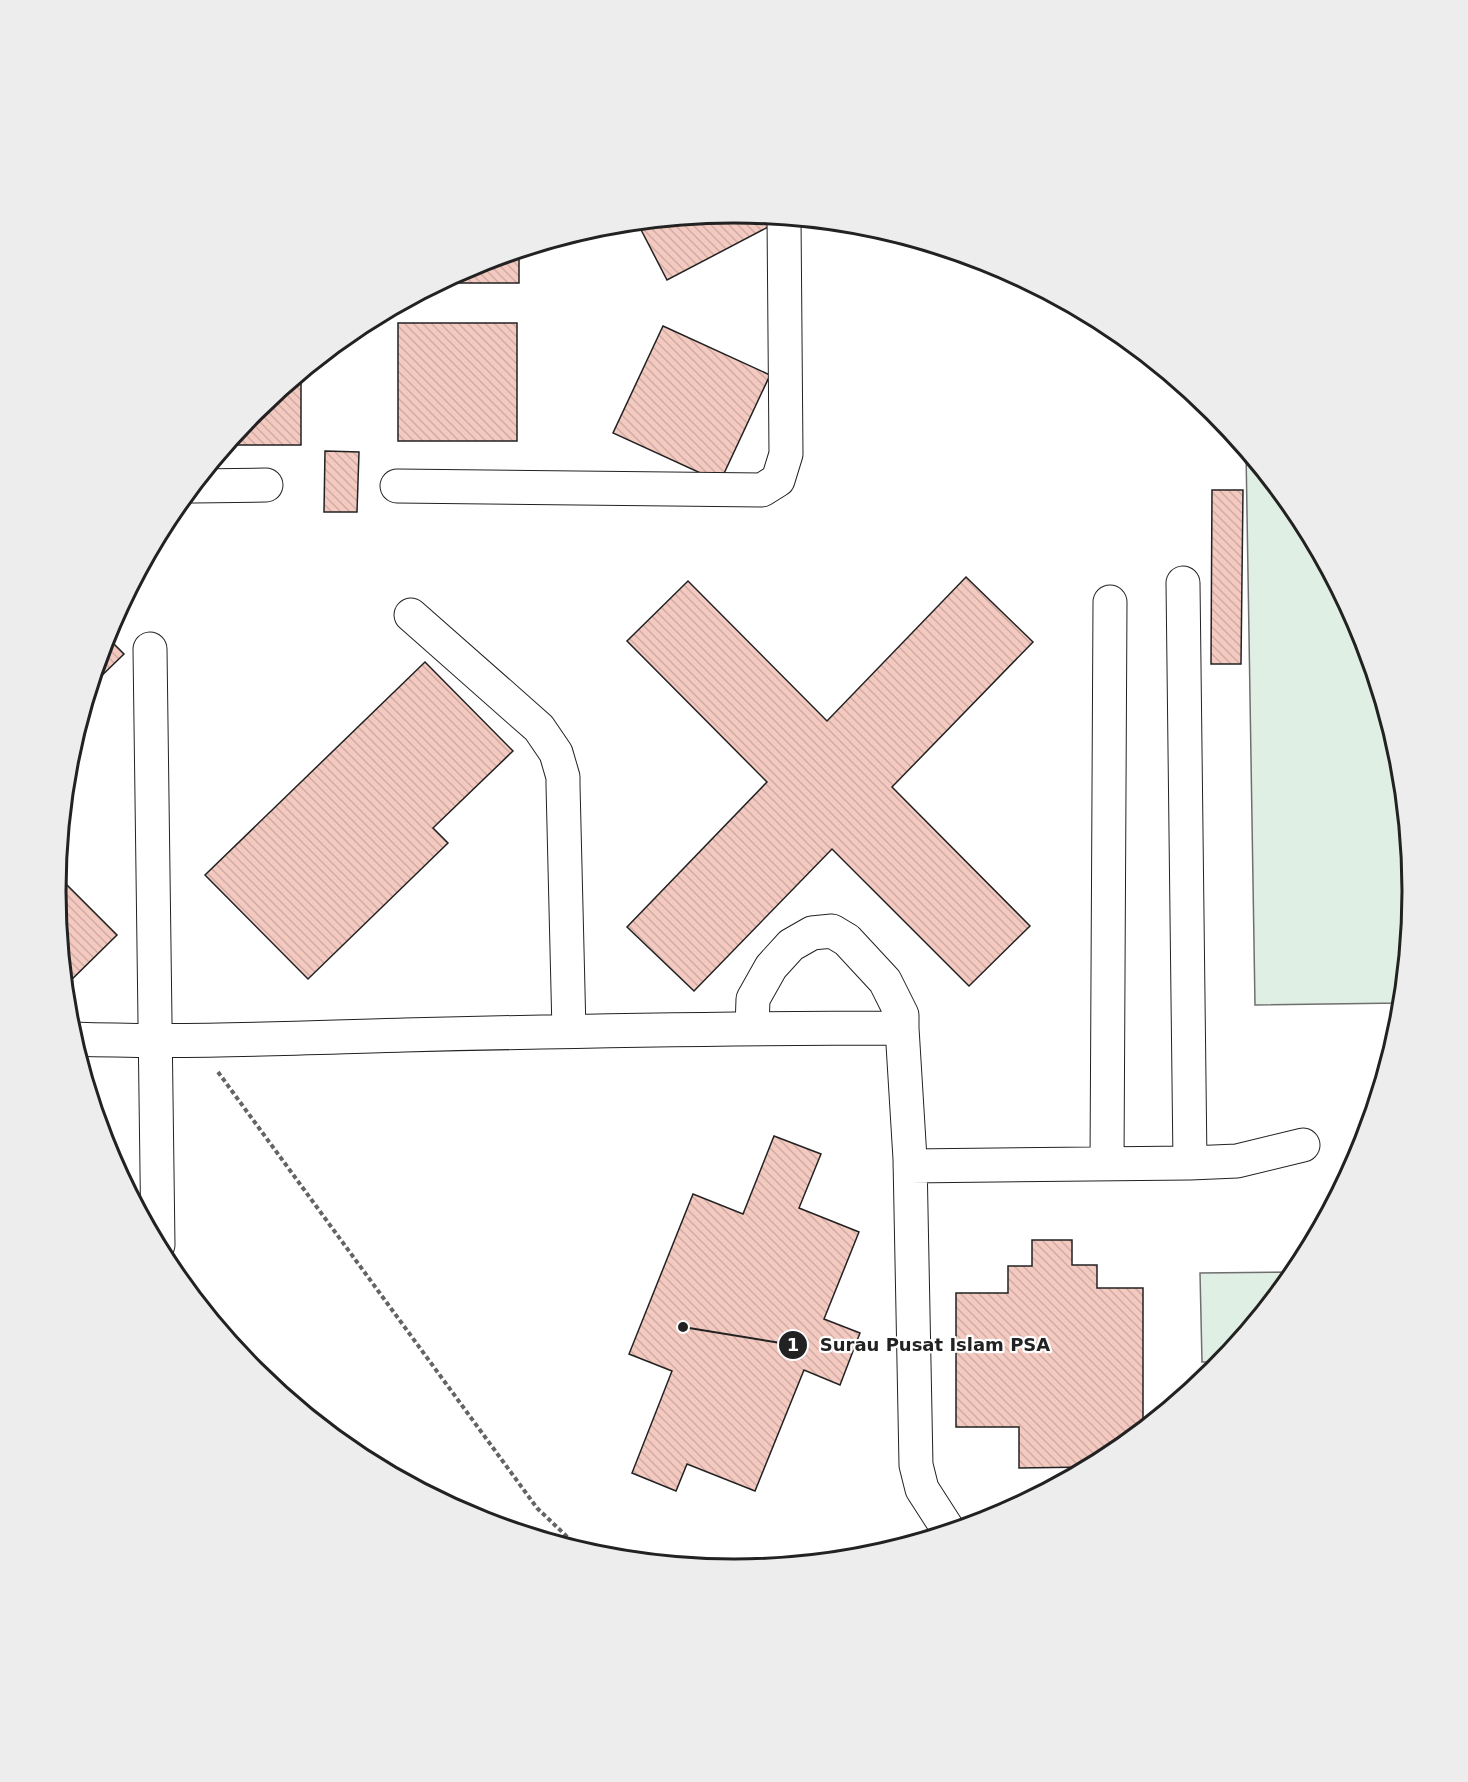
<svg xmlns="http://www.w3.org/2000/svg" width="1468" height="1782" viewBox="0 0 1468 1782" font-family="'DejaVu Sans',sans-serif">
<style>
.pitch{fill:#e0efe3;stroke:#6f6f6f;stroke-width:1.5}
.building{fill:url(#building-back-hatch);stroke:#222;stroke-width:1.5}
.lines{fill:none;stroke-linecap:round;stroke-linejoin:round}
.minor-casing{stroke:#222;stroke-width:35}
.path{stroke:#646464;stroke-width:4;stroke-dasharray:4.5 3;stroke-linecap:butt}
.minor{stroke:#fff;stroke-width:33}
.rim{fill:none;stroke:#222;stroke-width:3}
.leader{fill:none;stroke:#222;stroke-width:2}
.callout-dot{fill:#222;stroke:#fff;stroke-width:2}
.mark-label{font-size:18px;text-anchor:middle;font-weight:bold;fill:#fff}
.callout-label{font-size:18px;text-anchor:middle;font-weight:bold;fill:#222;stroke:#fff;stroke-width:4.5;stroke-linejoin:round;paint-order:stroke}
</style>
<defs>
<pattern id="building-back-hatch" width="6" height="6" patternUnits="userSpaceOnUse" patternTransform="scale(1.5)"><rect width="6" height="6" fill="#f3c9c0"/><path d="M-1 5l2 2M0 0l6 6M5-1l2 2" fill="none" stroke="#d0aca5"/></pattern>
</defs>
<rect width="100%" height="100%" fill="#fff"/>
<path class="pitch" d="M 1246,451 L 1298,514 L 1361,632 L 1400,759 L 1412,891 L 1401,1003 L 1255,1005 Z
M 1295,1272 L 1221,1362 L 1202,1362 L 1200,1273 Z"/>
<path class="building" d="M 734,213 L 767,216 L 772,225 L 667,280 L 637,222 Z
M 519,251 L 519,283 L 439,283 L 475,264 Z
M 398,323 L 517,323 L 517,441 L 398,441 Z
M 663,326 L 770,375 L 720,482 L 613,433 Z
M 301,373 L 301,445 L 226,445 L 254,411 Z
M 325,451 L 359,452 L 357,512 L 324,512 Z
M 1212,490 L 1243,490 L 1241,664 L 1211,664 Z
M 966,577 L 1033,642 L 892,787 L 1030,926 L 969,986 L 832,849 L 694,991 L 627,927 L 767,782 L 627,641 L 688,581 L 827,721 Z
M 106,636 L 124,654 L 90,687 Z
M 425,662 L 513,751 L 433,828 L 448,843 L 308,979 L 205,875 Z
M 57,875 L 117,935 L 65,986 L 56,891 Z
M 774,1136 L 821,1154 L 799,1208 L 859,1232 L 824,1319 L 860,1333 L 840,1385 L 804,1370 L 755,1491 L 687,1464 L 676,1491 L 632,1473 L 672,1371 L 629,1354 L 693,1194 L 743,1214 Z
M 1032,1240 L 1072,1240 L 1072,1265 L 1097,1265 L 1097,1288 L 1143,1288 L 1143,1429 L 1111,1455 L 1088,1467 L 1019,1468 L 1019,1427 L 956,1427 L 956,1293 L 1008,1293 L 1008,1266 L 1032,1266 Z"/>
<g class="lines">
<defs>
<path id="minor" d="M 193,486 L 266,485
M 397,486 L 762,490 L 778,480 L 786,454 L 784,217
M 1183,583 L 1190,1163
M 411,615 L 539,728 L 556,753 L 563,777 L 563,785 L 569,1031
M 150,649 L 158,1245
M 752,1028 L 753,999 L 771,967 L 791,945 L 812,933 L 832,931 L 847,940 L 885,981 L 902,1015 L 902,1028
M 73,1039 C 183,1043 294,1038 404,1035 C 570,1031 736,1028 902,1028 L 910,1159 L 916,1465 L 922,1489 L 949,1531
M 1107,1164 L 1110,602
M 910,1166 L 1190,1163 L 1237,1161 L 1303,1145"/>
</defs>
<use href="#minor" class="minor-casing"/>
<path class="path" d="M 218,1072 L 537,1508 L 581,1550"/>
<use href="#minor" class="minor"/>
</g>
<path d="M0 0H1468V1782H0ZM66 891a668 668 0 1 1 1336 0a668 668 0 1 1-1336 0Z" fill="#ededed" fill-rule="evenodd"/>
<path class="rim" d="M66 891a668 668 0 1 1 1336 0a668 668 0 1 1-1336 0Z"/>
<path class="leader" d="M683 1327L793 1345"/>
<g class="callout-dot">
<circle cx="683" cy="1327" r="6"/>
<circle cx="793" cy="1345" r="15"/>
</g>
<g class="mark-label">
<text x="793" y="1351">1</text>
</g>
<g class="callout-label">
<text x="935" y="1351">Surau Pusat Islam PSA</text>
</g>
</svg>
